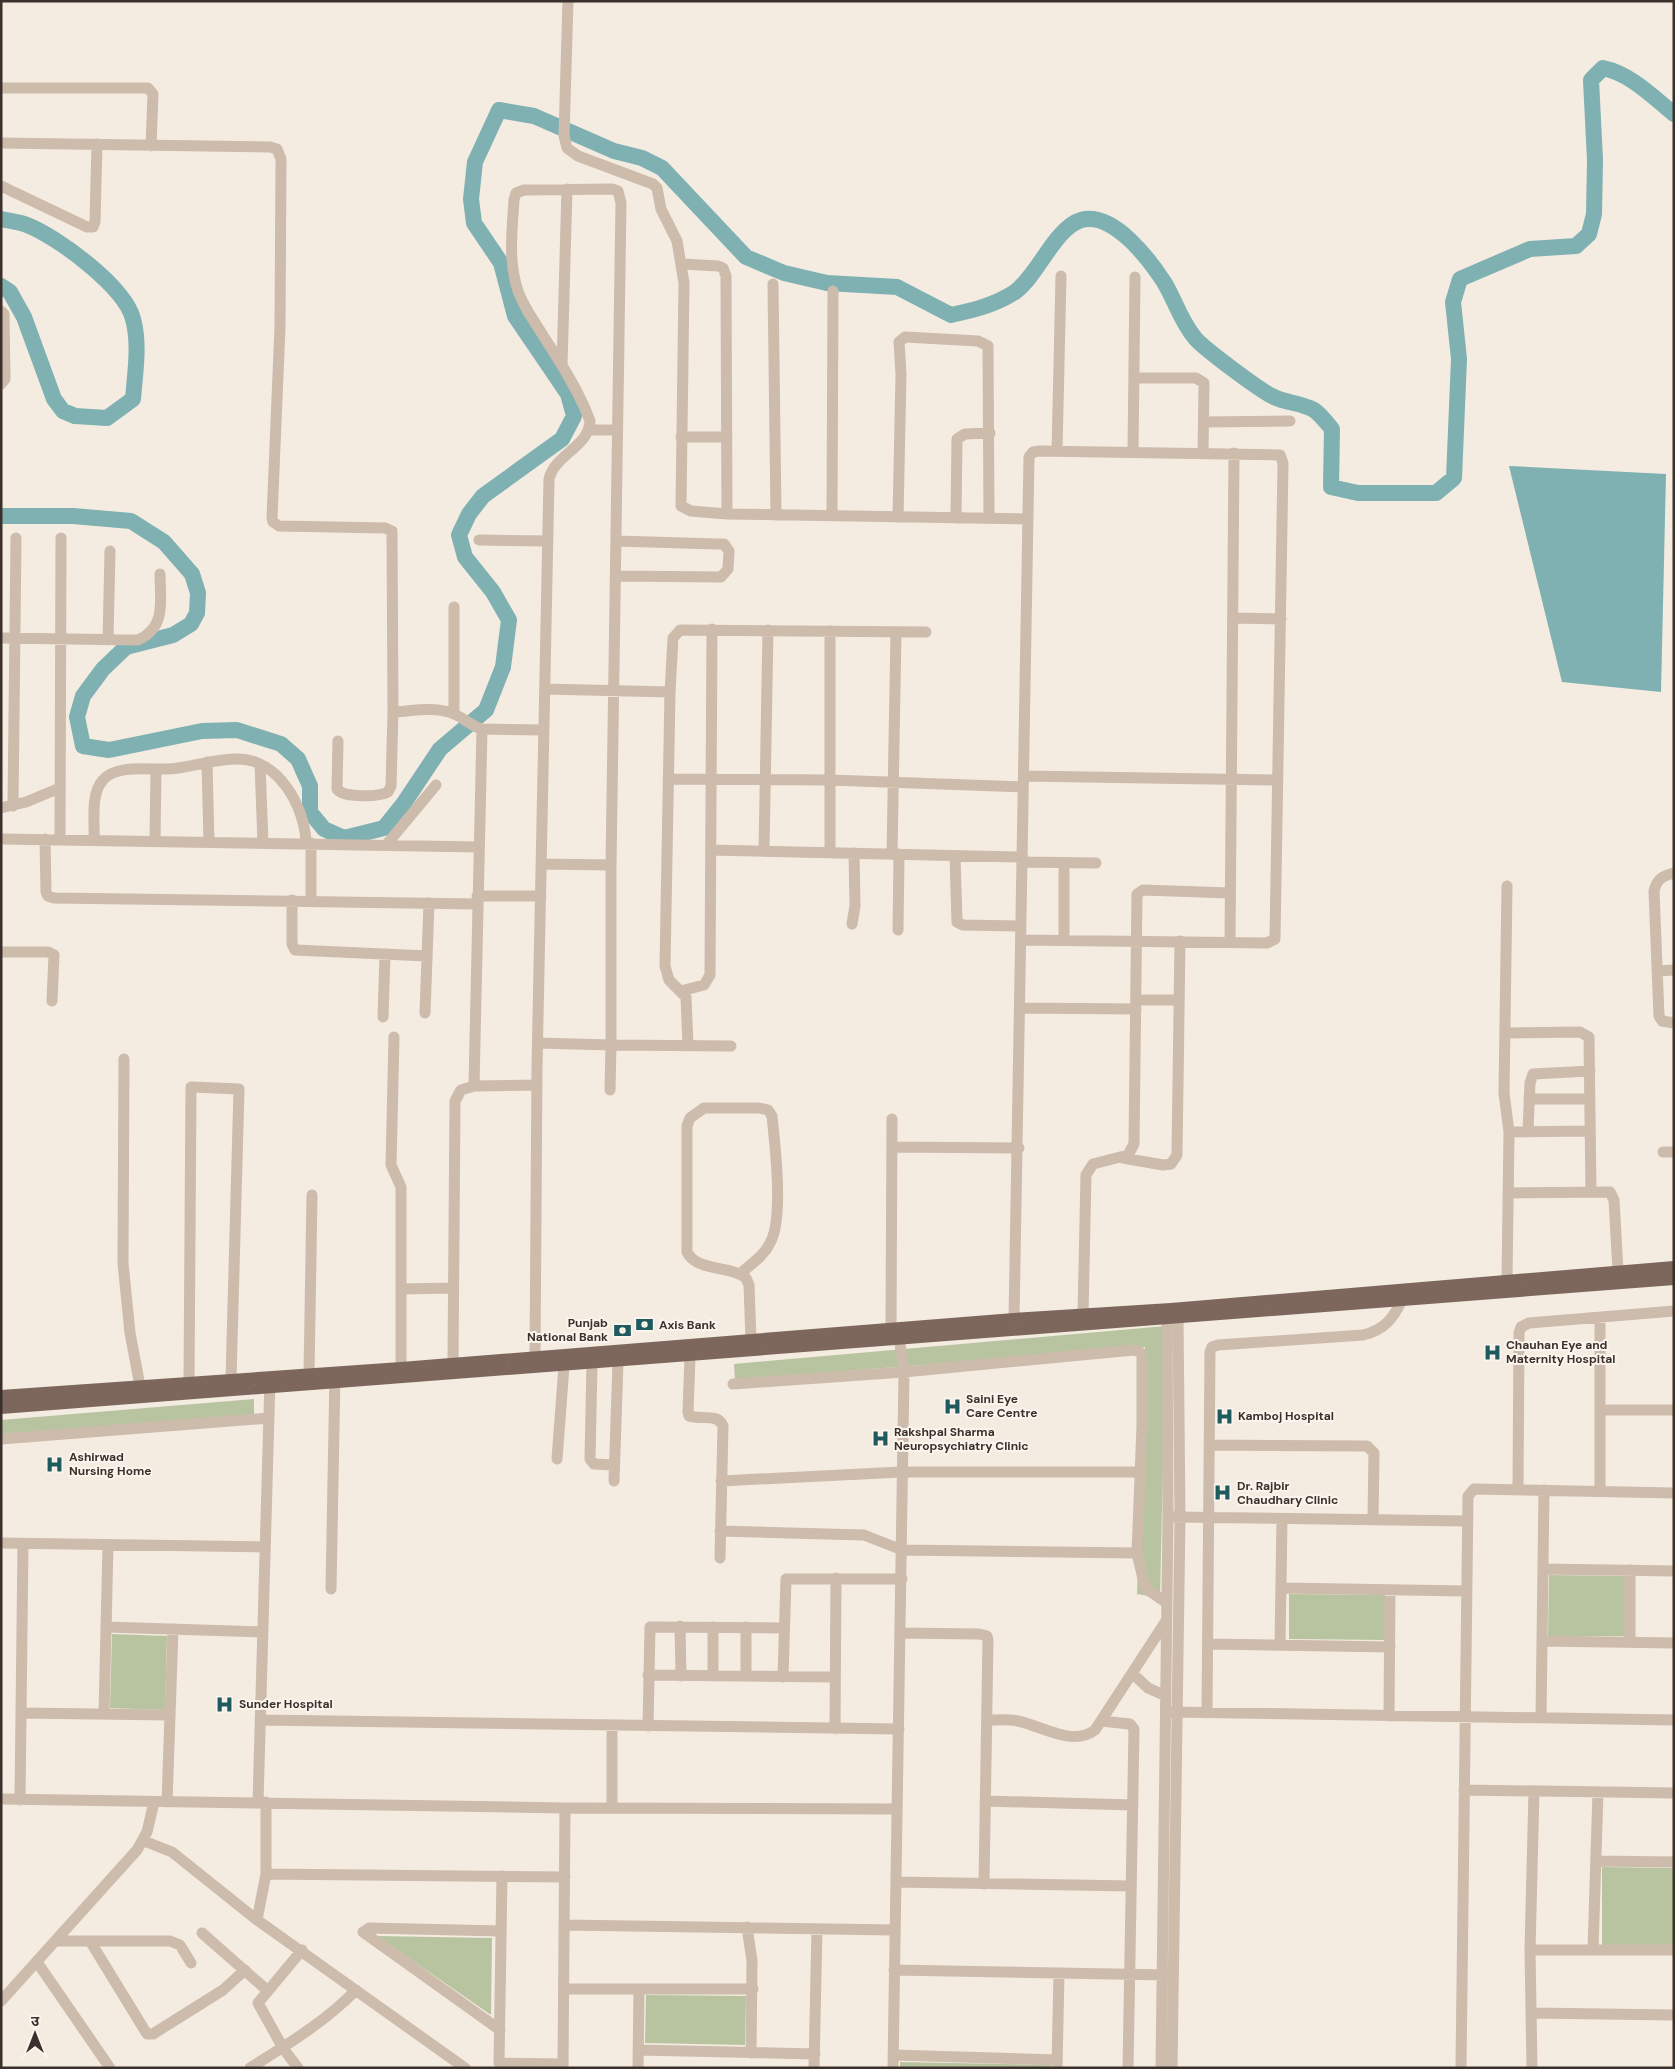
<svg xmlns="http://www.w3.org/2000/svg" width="1675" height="2069" viewBox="0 0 1675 2069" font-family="'DM Sans','Noto Sans Devanagari',sans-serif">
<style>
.green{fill:#b8c4a0}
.water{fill:#7fb0b2}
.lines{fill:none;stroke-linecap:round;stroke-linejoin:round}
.river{stroke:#7fb0b2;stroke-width:16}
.minor{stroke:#cdbbac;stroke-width:11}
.major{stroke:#7d675c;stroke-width:12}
.labels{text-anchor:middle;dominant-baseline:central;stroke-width:4;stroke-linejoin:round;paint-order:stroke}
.poi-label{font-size:12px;font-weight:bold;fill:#3b302b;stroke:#fbf5ee;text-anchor:start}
</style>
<rect width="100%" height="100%" fill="#f4ebe1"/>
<path class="green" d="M 1166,1326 L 1160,1598 L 1137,1594 L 1145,1347 L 735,1380 L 734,1364 Z
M 254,1399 L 254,1423 L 1,1442 L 1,1420 Z
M 1549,1575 L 1625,1576 L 1625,1636 L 1548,1636 Z
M 1289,1594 L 1385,1595 L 1385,1640 L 1289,1639 Z
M 112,1634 L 167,1636 L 165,1710 L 110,1708 Z
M 1602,1867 L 1674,1868 L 1674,1946 L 1602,1945 Z
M 377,1936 L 492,1938 L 491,2015 Z
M 646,1995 L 746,1996 L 745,2045 L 645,2043 Z
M 900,2062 L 1051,2065 L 1051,2068 L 900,2068 Z"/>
<path class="water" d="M 1509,466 L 1666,474 L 1661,692 L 1562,682 Z"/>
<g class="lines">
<path class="river" d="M 1,219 C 10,221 19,222 27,225 C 58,237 125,287 133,319 C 140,344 135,373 133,399 L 107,418 L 75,416 L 63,411 L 54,399 L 24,317 L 10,292 L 1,286
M 1,516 L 73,516 L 131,521 L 164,542 L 192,574 L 198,593 L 197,613 L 191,624 L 173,635 L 126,647 L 103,669 L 83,696 L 77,717 L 83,746 L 109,750 L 202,731 L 237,730 L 281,744 L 298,759 L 310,786 L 310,812 L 324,829 L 344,838 L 384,828 L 404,803 L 440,749 L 486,710 L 503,667 L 509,620 L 493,592 L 465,557 L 459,535 L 469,514 L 483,496 L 562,439 L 574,416 L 568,394 L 515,316 L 501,263 L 474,223 L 471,199 L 475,162 L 499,110 L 534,116 L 614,151 L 642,158 L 662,168 L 746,257 L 784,273 L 827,283 L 897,287 L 951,315 C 974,310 995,305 1015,292 C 1038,275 1055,228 1081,220 C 1113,211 1149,259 1164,282 C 1175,300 1181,322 1195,338 C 1203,348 1262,392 1274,397 C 1286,403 1302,403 1314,410 C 1320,414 1327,423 1332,429 L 1331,487 L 1358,493 L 1436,493 L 1454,478 L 1459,359 L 1453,302 L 1460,279 L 1530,249 L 1576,246 L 1589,234 L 1594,214 L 1595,160 L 1591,80 L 1603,68 C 1631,74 1652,96 1674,114"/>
<path class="minor" d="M 568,1 L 564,136 L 567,148 L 578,156 L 653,184 L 657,188 L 661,209 L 677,241 L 684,283 L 681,506 L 691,511 L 727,514 L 1027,519
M 1,88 L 148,88 L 153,94 L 151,146
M 1,143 L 270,147 L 277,149 L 281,159 L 280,327 L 272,518 L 273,522 L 279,526 L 385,528 L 392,531 L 393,712
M 1,186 L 87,227 L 93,227 L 95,222 L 97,144
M 682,264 L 718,266 L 723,268 L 726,276 L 727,514
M 773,284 L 776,515
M 1,311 L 4,314 L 5,379 L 1,384
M 562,366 L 567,189
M 1134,378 L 1196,378 L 1204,383 L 1203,453
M 1204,422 L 1290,421
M 589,430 L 617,430
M 681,437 L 727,437
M 1057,451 L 1061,276
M 1133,452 L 1135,277
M 832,516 L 833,291
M 898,517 L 901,374 L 899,342 L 905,337 L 978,341 L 988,346 L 989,518
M 956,518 L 957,439 L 965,434 L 990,433
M 479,540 L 547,541
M 616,541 L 718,544 L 724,544 L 729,551 L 728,569 L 721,577 L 616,576
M 454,607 L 454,714
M 1233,618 L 1281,619
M 830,631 L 830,852
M 1,638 L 138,640 C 167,627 160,600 160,574
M 108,640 L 110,551
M 545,689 L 670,692 L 665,966 L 669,980 L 686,997 L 688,1045
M 670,692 L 673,638 L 680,630 L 926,632
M 482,729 L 474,1086 L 537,1085
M 338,741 L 337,789 C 344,798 379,797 388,792 L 391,786 L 393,712 C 412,711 436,706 454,714 C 464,718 471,726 482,729 L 544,730
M 207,762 L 209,842
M 260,764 L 263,843
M 1024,776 L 1278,780
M 668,779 L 830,780 L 1023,787
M 13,806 L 16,538
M 1,808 L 26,802 L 60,788
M 1,839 L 478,847
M 45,839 L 46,892 L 48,896 L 54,898 L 476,904
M 60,839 L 61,538
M 94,840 C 95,823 90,794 103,780 C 117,764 150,770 169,769 C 192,767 214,759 238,759 C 278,759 305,806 306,843
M 155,841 L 156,770
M 387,844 L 436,785
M 711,850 L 1023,857
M 764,851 L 768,630
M 892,854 L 896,632
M 955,856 L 957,922 L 963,925 L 1021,926
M 1023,862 L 1096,863
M 541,864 L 611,865
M 1674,873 C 1662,876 1657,879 1654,891 L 1659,1016 L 1662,1021 L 1674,1023
M 1507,886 L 1504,1093 L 1509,1132 L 1507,1280
M 477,896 L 541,896
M 292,900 L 292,944 L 295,950 L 427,956
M 311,901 L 311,843
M 852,924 L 855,906 L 854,853
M 898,930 L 899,854
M 1064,940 L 1064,863
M 1230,942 L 1234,453
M 1,952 L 48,952 L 54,955 L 52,1001
M 1657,971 L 1674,970
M 681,991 L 704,985 L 710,975 L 712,629
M 1136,1000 L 1179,1000
M 1020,1008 L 1136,1009
M 425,1013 L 429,903
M 383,1017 L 385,954
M 1506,1033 L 1580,1032 L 1589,1037 L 1591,1192
M 394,1037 L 391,1165 L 401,1187 L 401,1368
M 124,1059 L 123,1263 L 130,1333 L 140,1386
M 610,1090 L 611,1045 L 731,1046
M 1529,1099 L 1590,1099
M 1509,1132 L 1590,1131
M 1528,1132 L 1530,1083 L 1533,1074 L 1590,1071
M 892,1147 L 1019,1148
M 1663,1152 L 1674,1152
M 1123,1158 L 1163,1165 L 1171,1164 L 1177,1155 L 1180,941
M 1509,1193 L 1610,1192 L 1614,1200 L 1618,1271
M 741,1273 C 751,1264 764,1256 770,1243 C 784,1219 775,1145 772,1116 L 768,1110 L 759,1108 L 704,1108 L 690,1118 L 687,1126 L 687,1252 C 697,1272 730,1265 746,1278 L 749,1285 L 751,1340
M 401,1289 L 453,1288
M 1083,1315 L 1086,1175 L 1093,1164 L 1128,1155 L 1134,1144 L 1137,894 L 1143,890 L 1230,893
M 1014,1319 L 1029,457 L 1033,452 L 1039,451 L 1280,455 L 1283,463 L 1275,939 L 1267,943 L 1022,940
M 891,1329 L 892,1119
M 690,1357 L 688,1412 L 689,1416 C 701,1420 718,1413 723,1426 L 720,1558
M 535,1358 L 537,1067 L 549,479 C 555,454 589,447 590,421 C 580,393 561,363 544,337 C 535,322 524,308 518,291 C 508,261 512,231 514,200 L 516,193 L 524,190 L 612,189 L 618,191 L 621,203 L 611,865 L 611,1045 L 538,1043
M 453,1364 L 455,1101 L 461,1090 L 474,1086
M 592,1364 L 590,1459 L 594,1464 L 614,1465
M 309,1375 L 312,1195
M 189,1382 L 191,1087 L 239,1089 L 231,1379
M 733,1384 L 904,1372 L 1134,1350 L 1140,1352 L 1142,1357 L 1142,1426 L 1137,1553 L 1144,1583 L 1148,1590 L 1167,1603
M 1601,1410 L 1674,1410
M 1,1439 L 269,1418
M 1210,1445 L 1367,1446 L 1374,1453 L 1373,1520
M 557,1459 L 564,1366
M 614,1481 L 618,1362
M 721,1481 L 901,1472 L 1141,1472
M 1518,1490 L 1519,1333 L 1521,1327 L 1529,1323 L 1674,1311
M 1600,1491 L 1600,1318
M 1174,1517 L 1467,1521
M 720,1531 L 864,1535 L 902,1550 L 1137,1553
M 1,1543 L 265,1547
M 1543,1569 L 1674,1571
M 1282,1588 L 1467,1591
M 331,1589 L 335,1374
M 680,1626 L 681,1676
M 106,1627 L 263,1632
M 746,1627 L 746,1676
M 901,1633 L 979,1634 L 987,1636 L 988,1640 L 984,1884
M 1542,1641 L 1674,1643
M 1630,1642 L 1630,1570
M 1208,1644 L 1390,1647
M 1280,1645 L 1282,1519
M 1132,1673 L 1148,1688 L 1166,1696
M 648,1675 L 835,1677
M 713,1676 L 713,1627
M 783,1677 L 786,1579 L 902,1579
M 1171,1712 L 1674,1720
M 21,1713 L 170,1715
M 1207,1713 L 1210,1352 L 1212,1347 L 1218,1345 L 1363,1335 C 1384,1330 1393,1319 1402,1300
M 104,1714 L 108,1545
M 1389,1716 L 1390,1590
M 1541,1718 L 1544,1490
M 260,1720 L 899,1729
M 987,1720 C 997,1720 1008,1719 1018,1721 C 1042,1726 1073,1747 1095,1730 L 1166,1621
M 1101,1721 L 1130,1724 L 1134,1729 L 1128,2068
M 648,1726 L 650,1627 L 784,1628
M 835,1729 L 836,1578
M 1464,1790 L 1674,1793
M 1,1799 L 565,1808 L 897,1809
M 20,1800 L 23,1544
M 985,1801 L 1133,1805
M 167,1802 L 173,1629
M 258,1802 L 270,1379
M 612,1808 L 612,1725
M 144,1841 L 172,1852 L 257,1920 L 465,2068
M 1596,1861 L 1674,1862
M 266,1874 L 565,1877
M 502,1876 L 499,2063 L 563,2064
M 896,1882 L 1131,1886
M 257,1920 L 266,1874 L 266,1802
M 564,1925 L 895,1930
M 747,1927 L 752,1961 L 751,2053
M 202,1933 L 268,1991
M 56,1941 L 170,1941 L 180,1945 L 191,1963
M 90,1941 L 147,2034 L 153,2034 L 223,1990 L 245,1970
M 1530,1950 L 1674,1950
M 1593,1950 L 1598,1792
M 37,1962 L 110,2068
M 894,1970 L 1168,1975
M 564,1989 L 753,1989
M 1,2001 L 137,1850 L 147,1832 L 154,1802
M 1532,2013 L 1674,2015
M 500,2030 L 363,1932 L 369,1928 L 501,1931
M 639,2050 L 815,2054
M 893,2055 L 1057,2060
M 1057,2066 L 1059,1973
M 250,2068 C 288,2044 325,2022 356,1990
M 298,2068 L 283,2048 L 258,2003 L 302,1950
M 563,2068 L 565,1808
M 638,2068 L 639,1989
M 814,2068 L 817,1929
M 893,2068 L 904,1372 L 898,1330
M 1161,2068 L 1168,1517 L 1167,1319 L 1171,1309 L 1178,1318 L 1180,1517 L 1172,2068
M 1461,2068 L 1468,1496 L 1474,1489 L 1674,1493
M 1532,2068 L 1530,1950 L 1534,1791"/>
<path class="major" d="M 1,1396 L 401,1368 L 1014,1319 L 1171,1309 L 1674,1267
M 1,1408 L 1674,1279"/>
</g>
<defs>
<symbol id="bank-bare" viewBox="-9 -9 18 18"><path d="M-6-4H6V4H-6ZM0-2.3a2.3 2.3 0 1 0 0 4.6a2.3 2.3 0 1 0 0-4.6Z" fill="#1f5a5e" stroke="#fbf5ee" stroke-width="2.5" paint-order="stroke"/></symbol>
<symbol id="hospital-bare" viewBox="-9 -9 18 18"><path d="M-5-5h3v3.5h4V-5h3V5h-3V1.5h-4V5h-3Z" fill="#1f5a5e" stroke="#fbf5ee" stroke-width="2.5" paint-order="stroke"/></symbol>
</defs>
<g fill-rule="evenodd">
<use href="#bank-bare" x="632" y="1312" width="25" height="25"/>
<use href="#bank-bare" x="610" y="1318" width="25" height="25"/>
<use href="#hospital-bare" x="1480" y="1340" width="25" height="25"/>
<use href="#hospital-bare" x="940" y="1394" width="25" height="25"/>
<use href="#hospital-bare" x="1212" y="1404" width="25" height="25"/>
<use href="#hospital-bare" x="868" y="1426" width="25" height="25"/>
<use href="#hospital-bare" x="42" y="1452" width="25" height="25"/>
<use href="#hospital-bare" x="1210" y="1480" width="25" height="25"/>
<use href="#hospital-bare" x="212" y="1692" width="25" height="25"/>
</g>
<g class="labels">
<g class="poi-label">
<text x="608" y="1323" text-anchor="end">Punjab<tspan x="608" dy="14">National Bank</tspan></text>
<text x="659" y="1325">Axis Bank</text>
<text x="1506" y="1345">Chauhan Eye and<tspan x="1506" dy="14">Maternity Hospital</tspan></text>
<text x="966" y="1399">Saini Eye<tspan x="966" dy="14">Care Centre</tspan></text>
<text x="1238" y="1416">Kamboj Hospital</text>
<text x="894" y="1432">Rakshpal Sharma<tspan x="894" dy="14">Neuropsychiatry Clinic</tspan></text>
<text x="69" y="1457">Ashirwad<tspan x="69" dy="14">Nursing Home</tspan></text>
<text x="1237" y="1486">Dr. Rajbir<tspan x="1237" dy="14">Chaudhary Clinic</tspan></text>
<text x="239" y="1704">Sunder Hospital</text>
</g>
</g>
<rect width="1675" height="2069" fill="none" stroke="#3b302b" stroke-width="5"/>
<g transform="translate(35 2034)" stroke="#fbf5ee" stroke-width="4" paint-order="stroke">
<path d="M0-4L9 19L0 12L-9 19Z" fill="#3b302b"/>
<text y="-8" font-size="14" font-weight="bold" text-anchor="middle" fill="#3b302b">उ</text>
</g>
</svg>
